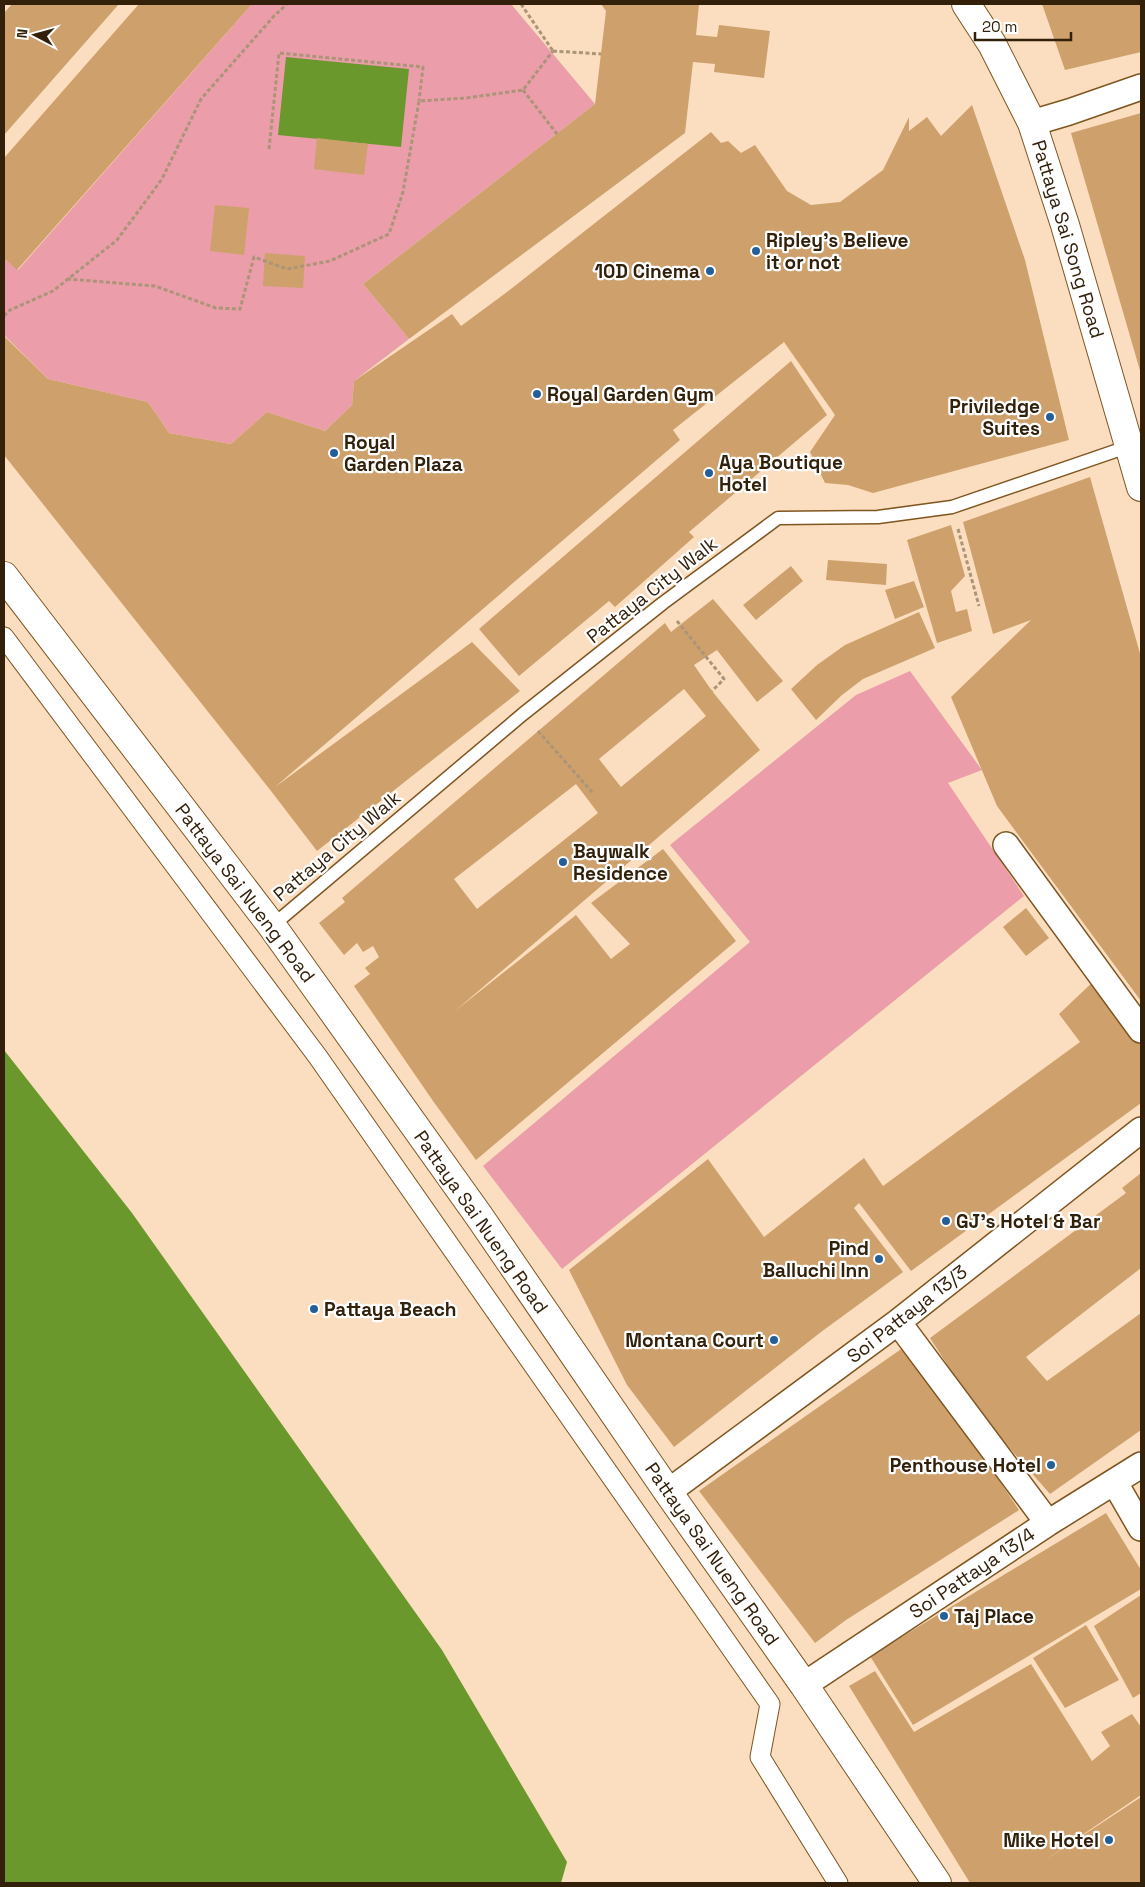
<svg xmlns="http://www.w3.org/2000/svg" width="1145" height="1887" viewBox="0 0 1145 1887" font-family="'Space Grotesk',sans-serif">
<style>
.green{fill:#eb9da9}
.water{fill:#6b982c}
.building{fill:#cea06c;fill-rule:evenodd}
.lines{fill:none;stroke-linecap:round;stroke-linejoin:round}
.service-casing{stroke:#7f5520;stroke-width:15}
.pedestrian-casing{stroke:#7f5520;stroke-width:21}
.minor-casing{stroke:#7f5520;stroke-width:28}
.secondary-casing{stroke:#7f5520;stroke-width:30}
.path{stroke:#ac9478;stroke-width:3;stroke-dasharray:4 2.5;stroke-linecap:butt}
.service{stroke:#fff;stroke-width:12}
.pedestrian{stroke:#fff;stroke-width:19}
.minor{stroke:#fff;stroke-width:25}
.secondary{stroke:#fff;stroke-width:28}
.poi-dot{fill:#246097;stroke:#fff;stroke-width:2}
.labels{text-anchor:middle;dominant-baseline:central;stroke-width:4.5;stroke-linejoin:round;paint-order:stroke}
.street-label{font-size:19px;fill:#32200a;stroke:#fff}
.poi-label{font-size:19px;font-weight:bold;fill:#32200a;stroke:#fff;text-anchor:start}
</style>
<rect width="100%" height="100%" fill="#fbdebf"/>
<path class="green" d="M 252,4 L 511,4 L 595,104 L 363,284 L 409,339 L 354,381 L 352,405 L 325,431 L 267,412 L 231,444 L 169,433 L 148,402 L 48,379 L 4,335 L 4,263 L 6,260 L 18,270 Z
M 910,671 L 982,770 L 948,783 L 1024,896 L 562,1269 L 483,1166 L 750,942 L 670,845 L 856,695 Z"/>
<path class="water" d="M 286,57 L 409,69 L 401,147 L 278,135 Z
M 4,1050 L 132,1213 L 442,1650 L 567,1862 L 561,1883 L 4,1883 Z"/>
<path class="building" d="M 12,4 L 119,4 L 4,135 L 4,13 Z
M 139,4 L 252,4 L 17,270 L 6,260 L 4,263 L 4,158 Z
M 601,4 L 699,4 L 696,35 L 717,37 L 719,25 L 770,31 L 764,78 L 714,72 L 715,64 L 693,62 L 685,133 L 409,339 L 363,284 L 595,104 L 606,11 Z
M 1042,4 L 1141,4 L 1141,52 L 1065,70 Z
M 972,105 L 1025,260 L 1069,440 L 873,493 L 848,485 L 825,483 L 810,452 L 835,415 L 784,342 L 673,430 L 680,440 L 275,787 L 472,642 L 520,691 L 317,851 L 271,791 L 4,455 L 4,336 L 48,379 L 148,402 L 169,433 L 231,444 L 267,412 L 325,431 L 352,405 L 354,381 L 452,314 L 461,326 L 507,292 L 711,132 L 721,143 L 728,141 L 741,153 L 755,145 L 787,191 L 811,205 L 840,202 L 883,170 L 909,117 L 909,131 L 927,117 L 941,136 Z
M 1141,113 L 1141,374 L 1071,133 Z
M 317,138 L 368,144 L 364,175 L 314,169 Z
M 215,205 L 249,208 L 244,255 L 210,251 Z
M 265,253 L 305,256 L 303,288 L 263,286 Z
M 791,361 L 827,415 L 689,532 L 694,537 L 615,607 L 609,601 L 519,676 L 479,629 Z
M 1090,477 L 1141,657 L 1141,1001 L 997,806 L 951,697 L 1031,620 L 993,634 L 963,522 Z
M 951,525 L 965,576 L 951,591 L 956,612 L 967,609 L 972,631 L 937,643 L 907,540 Z
M 828,560 L 887,564 L 886,585 L 826,580 Z
M 791,566 L 803,581 L 756,620 L 743,605 Z
M 914,581 L 924,607 L 895,619 L 885,590 Z
M 713,599 L 783,681 L 757,702 L 717,650 L 694,665 L 712,691 L 760,750 L 455,1011 L 576,915 L 611,959 L 630,944 L 591,903 L 663,849 L 736,941 L 476,1160 L 433,1101 L 354,986 L 370,974 L 365,968 L 379,957 L 373,946 L 363,952 L 357,943 L 344,955 L 319,923 L 345,902 L 342,898 L 665,623 L 671,632 ZM 684,689 L 706,716 L 621,787 L 599,759 ZM 576,784 L 598,813 L 477,909 L 454,879 Z
M 919,612 L 935,648 L 863,679 L 842,695 L 816,720 L 791,689 L 817,665 L 845,645 Z
M 1026,908 L 1049,938 L 1026,956 L 1003,927 Z
M 1096,979 L 1141,1041 L 1141,1103 L 911,1271 L 859,1203 L 854,1208 L 903,1272 L 821,1332 L 674,1447 L 627,1385 L 569,1270 L 708,1159 L 764,1237 L 864,1158 L 883,1186 L 1080,1042 L 1059,1014 Z
M 1141,1173 L 1141,1268 L 1026,1357 L 1047,1381 L 1141,1313 L 1141,1430 L 1050,1494 L 984,1419 L 968,1397 L 930,1338 L 1126,1193 L 1122,1188 Z
M 904,1347 L 962,1425 L 1019,1510 L 846,1620 L 815,1643 L 699,1491 Z
M 1106,1513 L 1141,1570 L 1141,1589 L 913,1725 L 870,1656 Z
M 1141,1595 L 1141,1693 L 1133,1698 L 1094,1626 Z
M 1086,1625 L 1119,1680 L 1065,1708 L 1033,1658 Z
M 1031,1664 L 1092,1761 L 1110,1746 L 1101,1732 L 1132,1714 L 1141,1727 L 1141,1795 L 1044,1861 L 1141,1797 L 1141,1883 L 970,1883 L 849,1686 L 875,1671 L 914,1732 Z"/>
<g class="lines">
<defs>
<path id="service" d="M 272,926 L 523,714 L 663,603 L 778,518 L 878,517 L 952,507 L 1130,446"/>
<path id="pedestrian" d="M 4,637 L 318,1057 L 770,1704 L 760,1757 L 838,1883"/>
<path id="minor" d="M 1032,123 L 1069,112 L 1141,87
M 1006,845 L 1141,1030
M 898,1322 L 1048,1523
M 1115,1483 L 1141,1528
M 668,1492 L 898,1322 L 1141,1130
M 804,1685 L 1048,1523 L 1141,1465"/>
<path id="secondary" d="M 966,4 L 992,44 L 1032,123 L 1065,225 L 1141,487
M 4,576 L 272,926 L 322,996 L 479,1216 L 668,1492 L 804,1685 L 937,1883"/>
</defs>
<use href="#service" class="service-casing"/>
<use href="#pedestrian" class="pedestrian-casing"/>
<use href="#minor" class="minor-casing"/>
<use href="#secondary" class="secondary-casing"/>
<path class="path" d="M 521,4 L 553,51
M 553,51 L 601,54
M 523,90 L 557,134
M 269,149 L 279,53 L 423,67 L 419,101
M 67,279 L 155,286 L 216,308 L 240,309 L 254,257 L 287,269 L 330,261 L 389,234 L 403,192 L 419,101 L 466,98 L 523,90 L 553,51
M 4,316 L 10,310 L 53,291 L 117,240 L 162,179 L 201,99 L 274,16 L 287,4
M 958,529 L 979,606
M 677,621 L 724,679 L 712,691
M 538,731 L 592,792"/>
<use href="#service" class="service"/>
<use href="#pedestrian" class="pedestrian"/>
<use href="#minor" class="minor"/>
<use href="#secondary" class="secondary"/>
</g>
<g class="poi-dot">
<circle cx="756" cy="251" r="5"/>
<circle cx="710" cy="271" r="5"/>
<circle cx="537" cy="394" r="5"/>
<circle cx="1050" cy="417" r="5"/>
<circle cx="334" cy="453" r="5"/>
<circle cx="709" cy="473" r="5"/>
<circle cx="563" cy="862" r="5"/>
<circle cx="946" cy="1221" r="5"/>
<circle cx="879" cy="1259" r="5"/>
<circle cx="314" cy="1309" r="5"/>
<circle cx="774" cy="1340" r="5"/>
<circle cx="1051" cy="1465" r="5"/>
<circle cx="944" cy="1616" r="5"/>
<circle cx="1109" cy="1840" r="5"/>
</g>
<g class="labels">
<g class="street-label">
<text transform="translate(1068 239) rotate(73)">Pattaya Sai Song Road</text>
<text transform="translate(652 590) rotate(-38)">Pattaya City Walk</text>
<text transform="translate(337 846) rotate(-40)">Pattaya City Walk</text>
<text transform="translate(245 893) rotate(53)">Pattaya Sai Nueng Road</text>
<text transform="translate(481 1222) rotate(55)">Pattaya Sai Nueng Road</text>
<text transform="translate(907 1314) rotate(-38)">Soi Pattaya 13/3</text>
<text transform="translate(712 1554) rotate(55)">Pattaya Sai Nueng Road</text>
<text transform="translate(972 1573) rotate(-34)">Soi Pattaya 13/4</text>
</g>
<g class="poi-label">
<text x="766" y="240">Ripley's Believe<tspan x="766" dy="22">it or not</tspan></text>
<text x="700" y="271" text-anchor="end">10D Cinema</text>
<text x="547" y="394">Royal Garden Gym</text>
<text x="1040" y="406" text-anchor="end">Priviledge<tspan x="1040" dy="22">Suites</tspan></text>
<text x="344" y="442">Royal<tspan x="344" dy="22">Garden Plaza</tspan></text>
<text x="719" y="462">Aya Boutique<tspan x="719" dy="22">Hotel</tspan></text>
<text x="573" y="851">Baywalk<tspan x="573" dy="22">Residence</tspan></text>
<text x="956" y="1221">GJ's Hotel &amp; Bar</text>
<text x="869" y="1248" text-anchor="end">Pind<tspan x="869" dy="22">Balluchi Inn</tspan></text>
<text x="324" y="1309">Pattaya Beach</text>
<text x="764" y="1340" text-anchor="end">Montana Court</text>
<text x="1041" y="1465" text-anchor="end">Penthouse Hotel</text>
<text x="954" y="1616">Taj Place</text>
<text x="1099" y="1840" text-anchor="end">Mike Hotel</text>
</g>
</g>
<rect width="1145" height="1887" fill="none" stroke="#32200a" stroke-width="10"/>
<g transform="translate(35 35) rotate(276)" stroke="#ffffff" stroke-width="4" paint-order="stroke">
<path d="M0-4L9 19L0 12L-9 19Z" fill="#32200a"/>
<text y="-8" font-size="14" font-weight="bold" text-anchor="middle" fill="#32200a">N</text>
</g>
<path d="M975 32v8h96v-8" fill="none" stroke="#32200a" stroke-width="2.5"/>
<text x="982" y="32" font-size="15" fill="#32200a" stroke="#ffffff" stroke-width="4" paint-order="stroke">20 m</text>
</svg>
